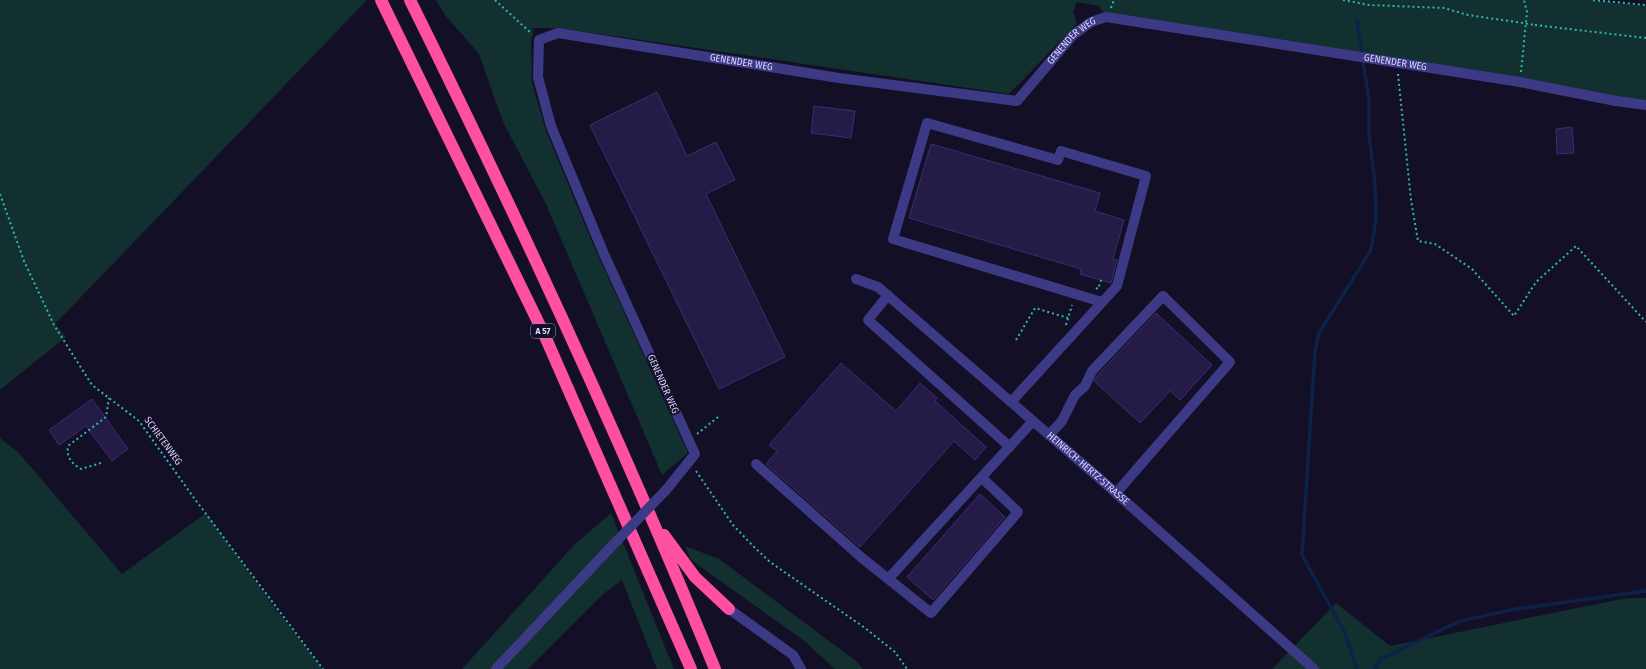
<svg xmlns="http://www.w3.org/2000/svg" width="1646" height="669" viewBox="0 0 1646 669" font-family="'Fira Sans Condensed',sans-serif">
<style>
.green{fill:#12302f}
.lines{fill:none;stroke-linecap:round;stroke-linejoin:round}
.stream{stroke:#0c2248;stroke-width:3.5}
.building{fill:#241b47;stroke:#3b2d73}
.path{stroke:#2fb8b0;stroke-width:2;stroke-dasharray:2 3;stroke-linecap:butt}
.minor{stroke:#3d3a85;stroke-width:10}
.highway{stroke:#ff4fa3;stroke-width:12}
.path-bridge{stroke:#2fb8b0;stroke-width:2;stroke-dasharray:2 3;stroke-linecap:butt}
.minor-bridge{stroke:#3d3a85;stroke-width:10}
.labels{text-anchor:middle;dominant-baseline:central;stroke-width:4;stroke-linejoin:round;paint-order:stroke}
.shield{fill:#130f26;stroke:#9e99be;stroke-width:1}
.shield-label{font-size:9px;font-weight:bold;fill:#d9d4ff}
.street-label{font-size:10px;fill:#d9d4ff;stroke:#130f26}
</style>
<rect width="100%" height="100%" fill="#130f26"/>
<path class="green" d="M 0,0 L 367,0 L 55,324 L 66,337 L 0,390 Z
M 436,0 L 1591,0 L 1646,6 L 1646,105 L 1106,17 L 1099,6 L 1077,2 L 1073,12 L 1077,24 L 1009,94 L 559,28 L 533,28 L 531,45 L 532,83 L 546,131 L 593,244 L 688,453 L 662,475 L 546,204 L 503,122 L 479,54 L 445,15 Z
M 0,438 L 19,453 L 122,574 L 206,513 L 268,599 L 323,669 L 0,669 Z
M 611,513 L 674,669 L 657,669 L 622,580 L 603,594 L 528,669 L 462,669 L 576,543 Z
M 685,546 L 719,559 L 856,661 L 863,669 L 835,669 L 803,640 L 691,560 Z
M 1627,598 L 1646,598 L 1646,669 L 1272,669 L 1336,603 L 1390,646 Z"/>
<g class="lines">
<path class="stream" d="M 1357,21 L 1369,100 L 1369,134 L 1375,184 L 1376,219 L 1371,250 L 1319,333 L 1315,351 L 1302,555 L 1345,633 L 1357,669
M 1375,669 L 1381,659 L 1460,621 L 1516,609 L 1646,591"/>
</g>
<path class="building" d="M 657,92 L 687,156 L 716,142 L 735,180 L 706,194 L 785,357 L 719,389 L 590,125 Z
M 814,106 L 855,111 L 851,138 L 811,133 Z
M 1572,127 L 1574,153 L 1557,154 L 1556,129 Z
M 931,144 L 1100,193 L 1095,211 L 1124,220 L 1113,259 L 1117,260 L 1111,283 L 1080,274 L 1081,269 L 909,218 Z
M 1156,313 L 1212,365 L 1180,400 L 1170,391 L 1140,423 L 1094,381 L 1097,376 Z
M 841,363 L 896,411 L 920,383 L 937,398 L 935,401 L 986,447 L 975,460 L 954,441 L 860,547 L 766,464 L 777,451 L 769,445 Z
M 92,399 L 128,449 L 112,461 L 86,426 L 59,445 L 49,430 Z
M 980,494 L 1005,517 L 933,600 L 907,577 Z"/>
<g class="lines">
<path class="path" d="M 495,0 L 532,34
M 1343,0 L 1369,5 L 1444,8 L 1468,15 L 1516,22
M 1593,0 L 1646,5
M 1111,8 L 1114,0
M 1535,25 L 1646,38
M 1521,72 L 1527,12 L 1524,0
M 1398,74 L 1411,200 L 1418,241 L 1435,244 L 1472,269 L 1514,316 L 1536,282 L 1576,246 L 1646,322
M 0,194 L 24,261 L 54,325 L 92,385 L 139,421 L 194,498 L 323,669
M 1096,288 L 1098,289 L 1101,280
M 1066,325 L 1072,305
M 1016,340 L 1035,308 L 1068,318
M 697,434 L 718,417
M 101,463 L 81,469 C 72,464 66,457 68,446 L 106,417 L 109,398
M 696,471 L 733,525 L 752,545 L 770,562 L 865,628 L 895,652 L 907,669"/>
<g class="minor">
<path id="s1" d="M 856,279 L 878,287 L 1099,478 L 1314,669"/>
<path d="M 888,295 L 868,320 L 1010,447"/>
<path d="M 1011,402 L 1117,286 L 1146,176 L 1061,151 L 1058,160 L 927,123 L 893,239 L 1102,302"/>
<path d="M 1049,435 L 1062,421 L 1075,395 L 1085,386 L 1092,371 L 1163,296 L 1230,362 L 1116,493"/>
<path d="M 756,464 L 862,558 L 931,613 L 1018,512 L 982,478"/>
<path id="s2" d="M 666,490 L 695,454 L 604,254 L 551,126 L 538,77 L 539,40 L 558,33 L 839,78 L 1017,101 L 1073,35 L 1091,22 L 1106,17 L 1520,82 L 1616,101 L 1646,105"/>
<path d="M 889,578 L 1033,421"/>
<path d="M 729,609 L 793,655 L 801,669"/>
<path d="M 496,669 L 610,548"/>
</g>
<path class="highway" d="M 381,0 L 544,334 L 691,669
M 410,0 C 519,220 622,442 715,669
M 664,535 L 695,577 L 729,609"/>
<path class="path-bridge" d="M 1516,22 L 1535,25"/>
<path class="minor-bridge" d="M 610,548 L 666,490"/>
</g>
<g class="labels">
<rect class="shield" x="531" y="324" width="24" height="14" rx="3"/>
<g class="shield-label">
<text x="543" y="331">A 57</text>
</g>
<g class="street-label">
<text stroke="none"><textPath href="#s2" startOffset="1058">GENENDER WEG</textPath></text>
<text stroke="none"><textPath href="#s2" startOffset="698">GENENDER WEG</textPath></text>
<text stroke="none"><textPath href="#s2" startOffset="1394">GENENDER WEG</textPath></text>
<text transform="translate(663 384) rotate(66)">GENENDER WEG</text>
<text transform="translate(163 441) rotate(54)">SCHIETENWEG</text>
<text stroke="none"><textPath href="#s1" startOffset="301">HEINRICH-HERTZ-STRASSE</textPath></text>
</g>
</g>
</svg>
